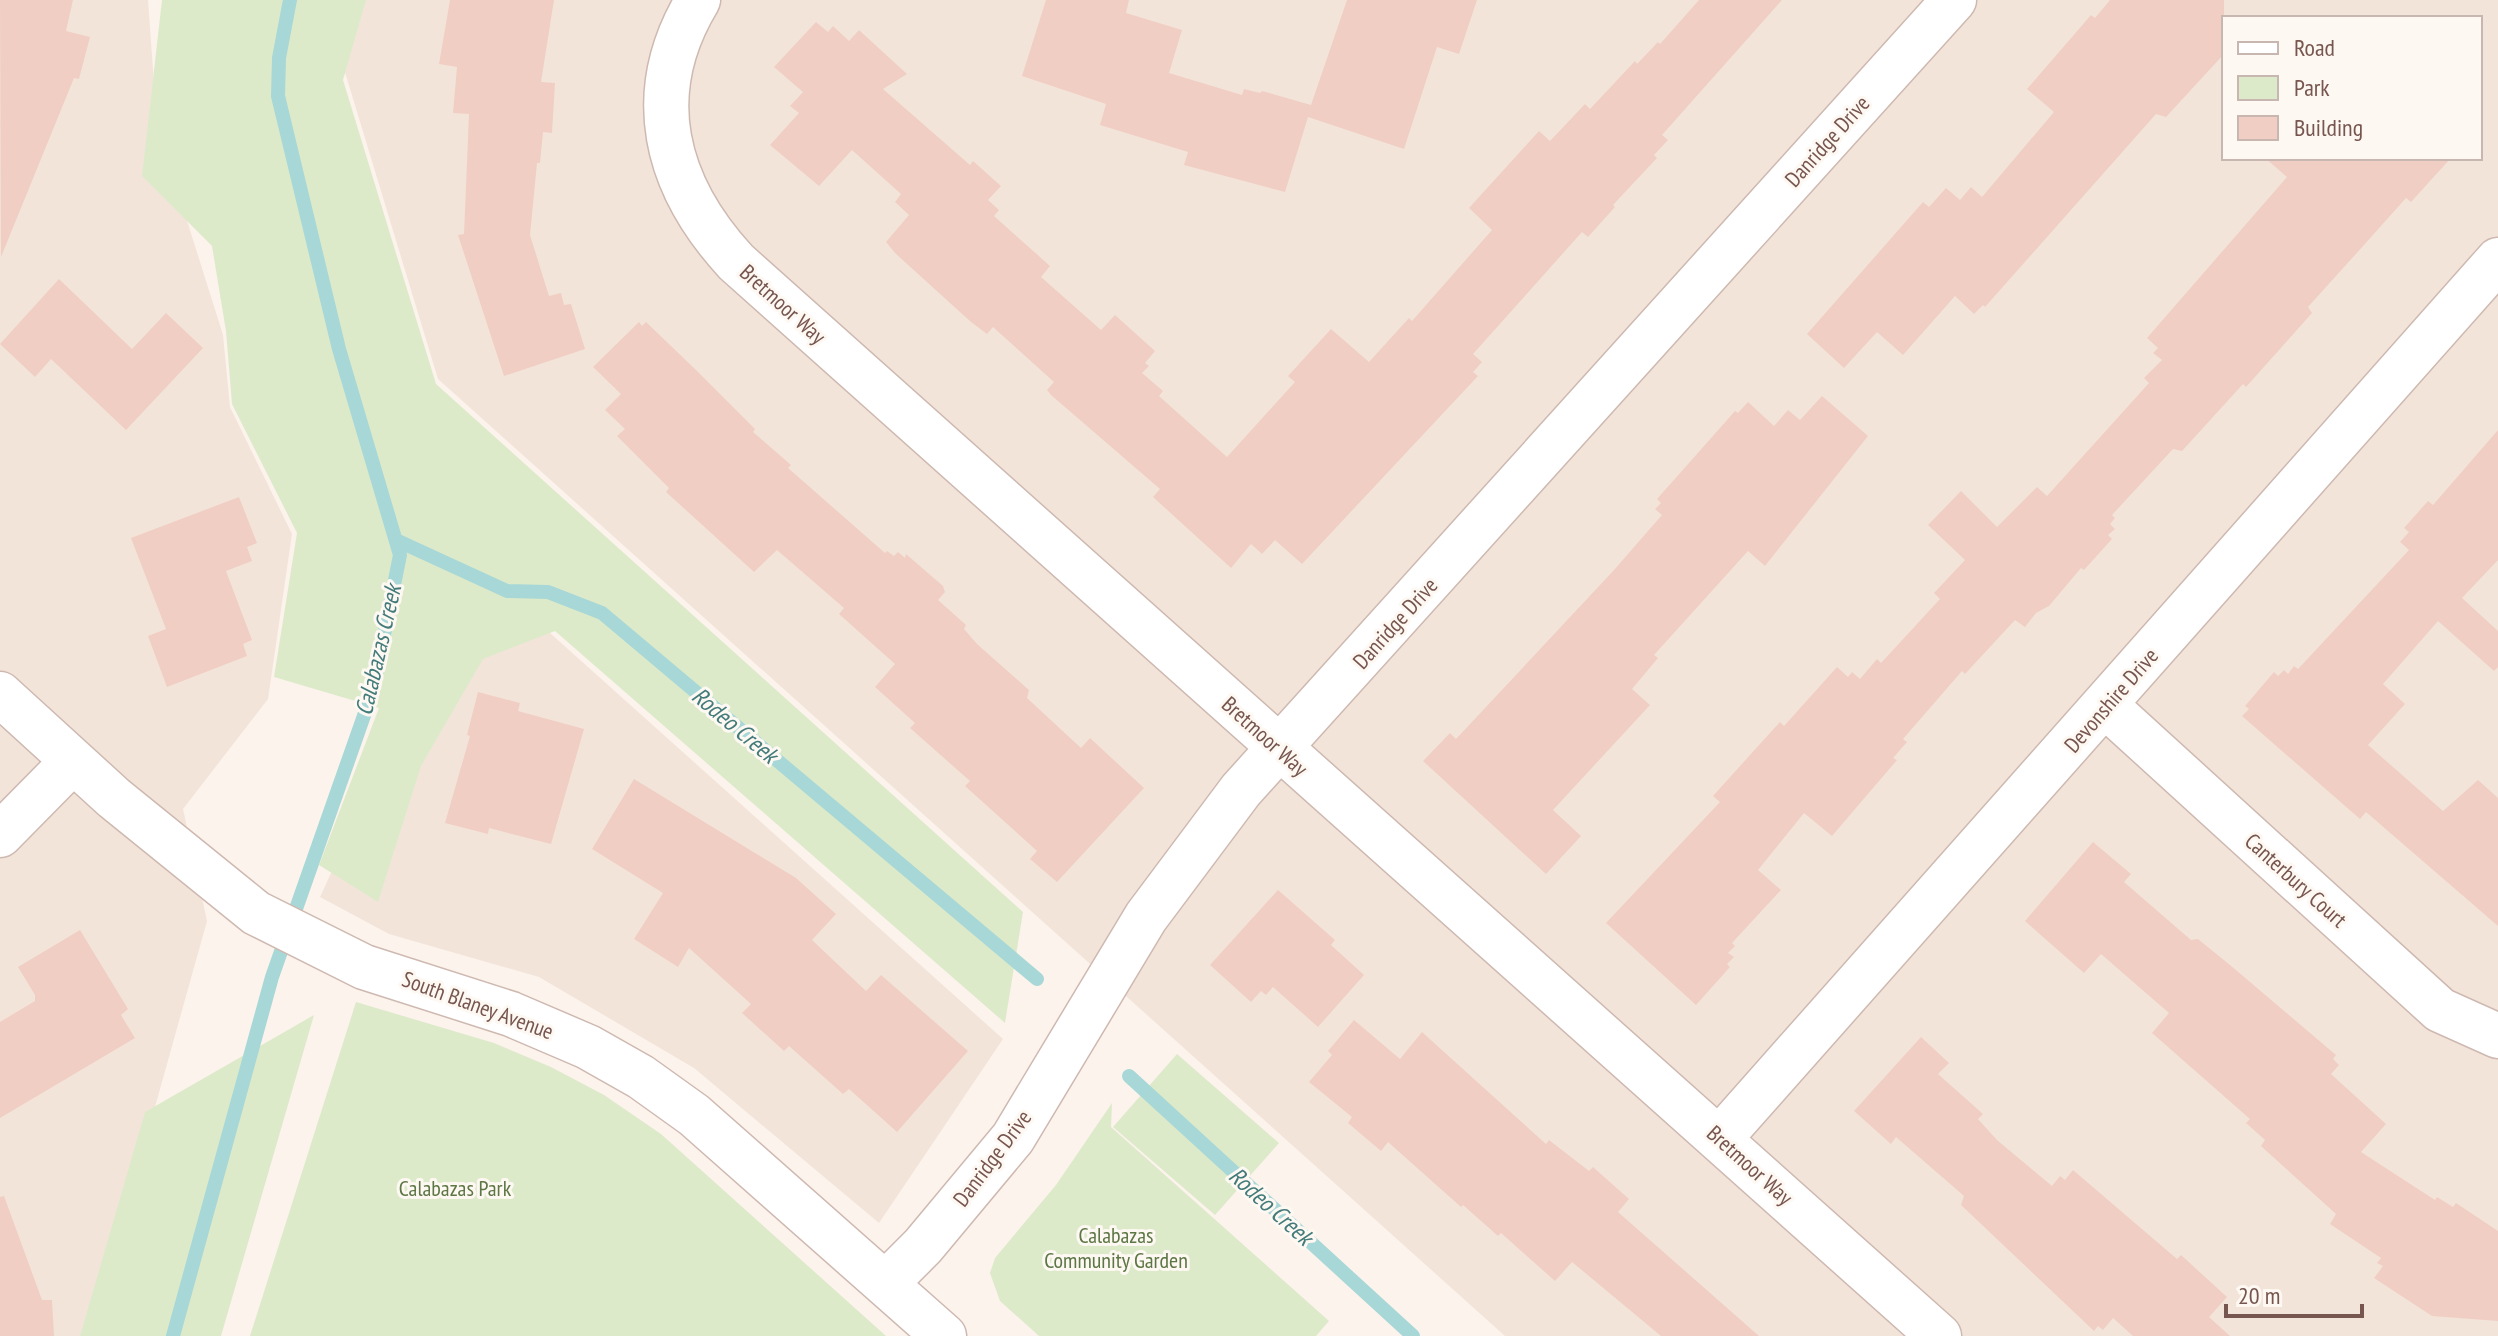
<svg xmlns="http://www.w3.org/2000/svg" width="2498" height="1336" viewBox="0 0 2498 1336" font-family="'PT Sans Narrow',sans-serif">
<style>
.residential{fill:#f3e4da;fill-rule:evenodd}
.green{fill:#ddeaca}
.lines{fill:none;stroke-linecap:round;stroke-linejoin:round}
.stream{stroke:#a7d7d6;stroke-width:14}
.building{fill:#f0cec4}
.minor-casing{stroke:#ceb9b1;stroke-width:47}
.minor{stroke:#fff;stroke-width:44}
.labels{text-anchor:middle;dominant-baseline:central;stroke-width:6;stroke-linejoin:round;paint-order:stroke}
.street-label{font-size:22px;fill:#77564f;stroke:#fef8f3}
.park-label{font-size:22px;fill:#5c7644;stroke:#fef8f3}
.water-label{font-size:24px;font-style:italic;fill:#427b7a;stroke:#fef8f3}
</style>
<rect width="100%" height="100%" fill="#fcf3ec"/>
<path class="residential" d="M 0,0 L 148,0 L 157,125 L 223,335 L 230,407 L 292,534 L 268,699 L 183,809 L 207,921 L 91,1336 L 0,1336 Z
M 355,0 L 2498,0 L 2498,1336 L 1505,1336 L 438,379 L 341,59 ZM 2224,18 L 2480,18 L 2480,158 L 2224,158 Z
M 454,607 L 550,633 L 1003,1039 L 879,1223 L 694,1068 L 539,977 L 389,934 L 320,897 Z"/>
<path class="green" d="M 162,0 L 366,0 L 343,80 L 436,384 L 1023,912 L 1005,1023 L 555,631 L 483,659 L 421,766 L 378,902 L 319,865 L 379,708 L 274,677 L 297,533 L 232,404 L 226,331 L 212,246 L 142,176 Z
M 356,1002 L 494,1043 L 551,1067 L 604,1095 L 661,1134 L 886,1336 L 250,1336 Z
M 314,1015 L 221,1336 L 80,1336 L 145,1112 Z
M 1177,1054 L 1279,1143 L 1215,1215 L 1113,1127 Z
M 1112,1103 L 1111,1127 L 1329,1321 L 1316,1336 L 1039,1336 L 1000,1301 L 990,1273 L 995,1258 L 1056,1185 Z"/>
<g class="lines">
<path class="stream" d="M 396,540 L 507,591 L 548,592 L 602,613 L 1037,979
M 1129,1076 L 1413,1336
M 173,1336 L 272,977 L 373,690 L 400,555 L 339,349 L 278,96 L 279,58 L 290,0"/>
</g>
<path class="building" d="M 0,0 L 73,0 L 66,31 L 90,37 L 79,79 L 74,78 L 1,257 Z
M 450,0 L 554,0 L 541,82 L 555,83 L 552,133 L 543,132 L 540,163 L 537,163 L 530,235 L 549,296 L 561,293 L 564,305 L 571,304 L 585,349 L 504,376 L 458,235 L 464,234 L 469,114 L 453,113 L 457,67 L 439,64 Z
M 1046,0 L 1129,0 L 1126,13 L 1182,30 L 1169,73 L 1242,95 L 1244,89 L 1260,93 L 1262,91 L 1311,105 L 1347,0 L 1477,0 L 1459,54 L 1437,47 L 1404,149 L 1308,117 L 1285,192 L 1184,165 L 1188,152 L 1100,125 L 1106,104 L 1022,76 Z
M 1699,0 L 1782,0 L 1662,135 L 1668,140 L 1654,155 L 1657,158 L 1613,205 L 1615,207 L 1588,237 L 1582,232 L 1473,354 L 1482,362 L 1473,372 L 1478,376 L 1302,564 L 1275,540 L 1262,554 L 1251,544 L 1231,568 L 1153,497 L 1160,489 L 1051,395 L 1047,390 L 1054,382 L 993,327 L 987,334 L 971,322 L 895,253 L 886,242 L 909,215 L 895,202 L 901,194 L 852,150 L 819,186 L 770,145 L 799,113 L 790,106 L 803,92 L 774,67 L 816,22 L 828,32 L 833,26 L 849,41 L 859,30 L 907,74 L 883,89 L 970,165 L 973,161 L 1001,186 L 988,200 L 999,210 L 994,216 L 1050,266 L 1041,277 L 1101,330 L 1115,315 L 1155,351 L 1145,363 L 1149,366 L 1142,373 L 1163,391 L 1159,396 L 1227,457 L 1295,382 L 1288,376 L 1331,329 L 1369,362 L 1409,318 L 1412,321 L 1492,230 L 1469,208 L 1539,131 L 1550,141 L 1585,104 L 1590,109 L 1635,61 L 1637,64 L 1658,42 L 1660,44 Z
M 2110,0 L 2224,0 L 2224,54 L 2166,117 L 2156,114 L 1985,307 L 1983,305 L 1974,314 L 1955,296 L 1903,355 L 1877,332 L 1844,368 L 1807,334 L 1923,202 L 1929,207 L 1946,188 L 1960,200 L 1971,187 L 1982,197 L 2054,112 L 2027,89 L 2091,15 L 2095,18 Z
M 2265,158 L 2451,158 L 2411,202 L 2406,198 L 2364,245 L 2308,307 L 2312,313 L 2246,387 L 2243,384 L 2182,451 L 2173,449 L 2112,515 L 2115,518 L 2110,524 L 2115,529 L 2108,535 L 2112,539 L 2084,570 L 2081,568 L 2049,606 L 2036,613 L 2025,627 L 2015,620 L 1965,674 L 1962,671 L 1903,739 L 1907,742 L 1893,758 L 1897,760 L 1832,836 L 1804,813 L 1758,870 L 1781,890 L 1732,943 L 1735,946 L 1728,953 L 1734,957 L 1727,964 L 1730,967 L 1696,1005 L 1606,923 L 1720,802 L 1713,796 L 1759,745 L 1780,722 L 1784,726 L 1837,667 L 1848,677 L 1852,672 L 1860,679 L 1877,659 L 1881,663 L 1940,599 L 1934,593 L 1965,560 L 1928,525 L 1961,491 L 1997,527 L 2037,487 L 2047,496 L 2149,383 L 2144,378 L 2162,360 L 2153,353 L 2158,348 L 2147,338 L 2287,177 Z
M 59,279 L 132,349 L 166,313 L 203,348 L 126,430 L 51,359 L 35,377 L 0,344 Z
M 639,322 L 642,326 L 646,322 L 696,370 L 755,429 L 753,432 L 791,465 L 788,468 L 885,553 L 887,551 L 894,556 L 898,552 L 905,558 L 906,554 L 943,586 L 945,592 L 938,600 L 966,625 L 964,629 L 977,644 L 1029,690 L 1027,698 L 1081,748 L 1090,738 L 1144,788 L 1057,882 L 1030,859 L 1037,851 L 965,786 L 970,781 L 910,728 L 915,723 L 875,687 L 895,664 L 839,614 L 844,608 L 777,550 L 754,572 L 666,492 L 669,488 L 617,436 L 625,429 L 605,410 L 621,394 L 593,367 Z
M 1822,396 L 1868,436 L 1765,566 L 1748,551 L 1654,655 L 1658,658 L 1632,689 L 1650,705 L 1553,810 L 1581,836 L 1546,874 L 1423,761 L 1450,733 L 1456,739 L 1614,570 L 1662,515 L 1655,509 L 1661,503 L 1657,499 L 1735,411 L 1738,413 L 1748,402 L 1774,426 L 1788,410 L 1800,420 Z
M 2498,430 L 2498,560 L 2462,598 L 2498,631 L 2498,667 L 2494,671 L 2438,621 L 2383,684 L 2405,704 L 2368,745 L 2443,811 L 2478,780 L 2498,798 L 2498,926 L 2366,812 L 2360,819 L 2242,716 L 2249,709 L 2245,706 L 2274,672 L 2278,676 L 2284,670 L 2288,674 L 2294,666 L 2298,669 L 2409,550 L 2400,542 L 2409,532 L 2404,528 L 2428,501 L 2433,505 Z
M 239,497 L 257,543 L 247,547 L 252,561 L 226,571 L 252,640 L 243,644 L 247,656 L 167,687 L 148,636 L 166,629 L 131,538 Z
M 478,692 L 520,703 L 518,711 L 584,729 L 551,844 L 489,828 L 488,834 L 445,823 L 470,736 L 467,735 Z
M 634,779 L 796,878 L 836,914 L 812,940 L 866,991 L 881,975 L 968,1051 L 897,1132 L 849,1089 L 843,1094 L 789,1046 L 784,1051 L 742,1013 L 751,1004 L 689,948 L 678,967 L 634,939 L 663,893 L 592,849 Z
M 2093,842 L 2131,874 L 2124,882 L 2191,940 L 2198,939 L 2230,965 L 2336,1055 L 2333,1059 L 2339,1065 L 2331,1074 L 2386,1124 L 2361,1152 L 2435,1200 L 2437,1197 L 2453,1207 L 2456,1203 L 2498,1231 L 2498,1321 L 2432,1316 L 2374,1278 L 2383,1266 L 2377,1263 L 2381,1258 L 2330,1224 L 2336,1214 L 2261,1146 L 2265,1140 L 2246,1123 L 2250,1119 L 2152,1033 L 2169,1013 L 2101,954 L 2084,973 L 2025,921 Z
M 1278,890 L 1335,940 L 1331,945 L 1364,975 L 1318,1027 L 1273,987 L 1266,995 L 1261,991 L 1251,1002 L 1210,965 Z
M 80,930 L 128,1009 L 121,1015 L 135,1038 L 0,1118 L 0,1022 L 35,1001 L 35,995 L 18,967 Z
M 1354,1020 L 1400,1059 L 1422,1032 L 1546,1144 L 1549,1140 L 1589,1171 L 1593,1167 L 1629,1199 L 1618,1212 L 1759,1336 L 1661,1336 L 1572,1262 L 1555,1281 L 1501,1233 L 1498,1236 L 1463,1205 L 1461,1207 L 1388,1142 L 1381,1151 L 1348,1123 L 1352,1117 L 1309,1082 L 1332,1055 L 1328,1051 Z
M 1921,1037 L 1949,1063 L 1938,1074 L 1983,1114 L 1978,1119 L 1997,1140 L 2052,1186 L 2060,1176 L 2065,1180 L 2073,1170 L 2177,1259 L 2181,1255 L 2227,1297 L 2209,1317 L 2230,1336 L 2133,1336 L 2113,1318 L 2103,1330 L 2098,1326 L 2094,1331 L 1961,1205 L 1964,1196 L 1896,1137 L 1891,1144 L 1854,1111 Z
M 4,1196 L 42,1300 L 52,1300 L 54,1336 L 0,1336 L 0,1197 Z"/>
<g class="lines">
<defs>
<path id="minor" d="M 698,0 C 641,94 665,185 736,262 L 1939,1336
M 0,694 L 114,798 L 256,913 L 364,967 L 511,1014 L 588,1047 L 641,1077 L 694,1115 L 944,1336
M 2106,706 L 2440,1010 L 2498,1036
M 0,835 L 72,762
M 1720,1138 L 2498,260
M 886,1283 L 923,1246 L 1013,1138 L 1146,917 L 1241,790 L 1954,0"/>
</defs>
<use href="#minor" class="minor-casing"/>
<use href="#minor" class="minor"/>
</g>
<g class="labels">
<g class="street-label">
<text transform="translate(1827 141) rotate(-48)">Danridge Drive</text>
<text transform="translate(783 304) rotate(42)">Bretmoor Way</text>
<text transform="translate(1395 623) rotate(-48)">Danridge Drive</text>
<text transform="translate(2111 700) rotate(-49)">Devonshire Drive</text>
<text transform="translate(1265 736) rotate(42)">Bretmoor Way</text>
<text transform="translate(2296 880) rotate(42)">Canterbury Court</text>
<text transform="translate(478 1005) rotate(20)">South Blaney Avenue</text>
<text transform="translate(992 1158) rotate(-53)">Danridge Drive</text>
<text transform="translate(1750 1165) rotate(42)">Bretmoor Way</text>
</g>
<g class="park-label">
<text x="455" y="1188">Calabazas Park</text>
<text x="1116" y="1235">Calabazas<tspan x="1116" dy="25">Community Garden</tspan></text>
</g>
<g class="water-label">
<text transform="translate(378 650) rotate(-77)">Calabazas Creek</text>
<text transform="translate(735 725) rotate(40)">Rodeo Creek</text>
<text transform="translate(1271 1206) rotate(42)">Rodeo Creek</text>
</g>
</g>
<rect x="2222" y="16" width="260" height="144" fill="#fef8f3" stroke="#c8b7b1" stroke-width="2"/>
<rect x="2238" y="42" width="40" height="12" fill="#ffffff" stroke="#c8b7b1" stroke-width="2"/>
<text x="2294" y="56" font-size="24" fill="#77564f">Road</text>
<rect x="2238" y="76" width="40" height="24" fill="#ddeaca" stroke="#c8b7b1" stroke-width="2"/>
<text x="2294" y="96" font-size="24" fill="#77564f">Park</text>
<rect x="2238" y="116" width="40" height="24" fill="#f0cec4" stroke="#c8b7b1" stroke-width="2"/>
<text x="2294" y="136" font-size="24" fill="#77564f">Building</text>
<path d="M2226 1304v12h136v-12" fill="none" stroke="#77564f" stroke-width="4"/>
<text x="2238" y="1304" font-size="24" fill="#77564f" stroke="#fef8f3" stroke-width="6" paint-order="stroke">20 m</text>
</svg>
